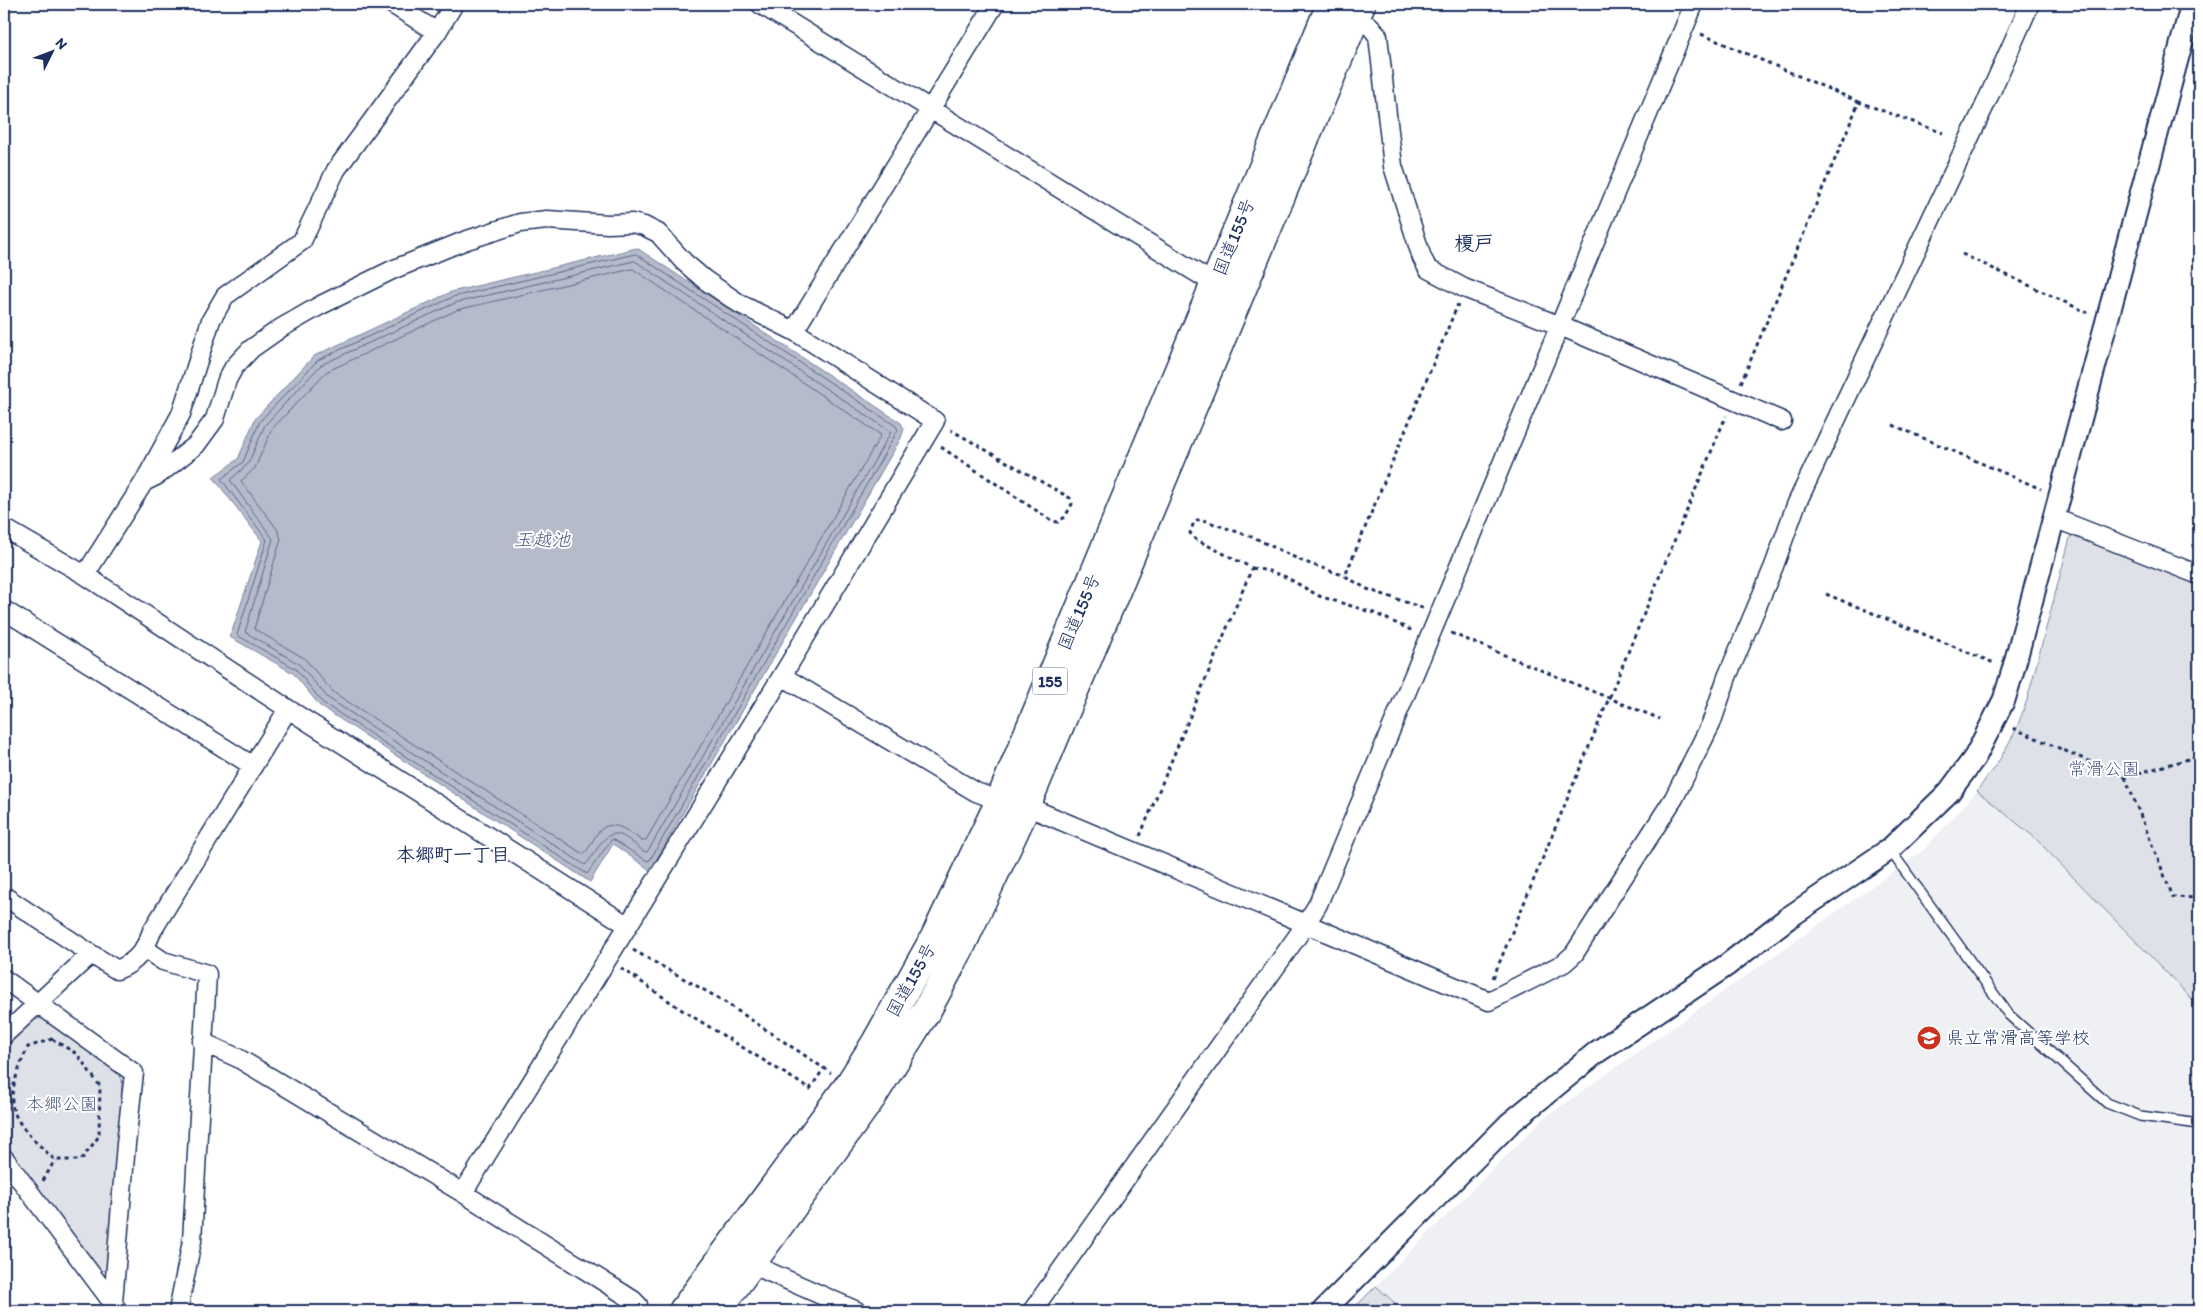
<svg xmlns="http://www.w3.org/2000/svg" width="2203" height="1315" viewBox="0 0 2203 1315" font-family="Itim,'Klee One',sans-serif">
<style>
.built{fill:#eff0f4}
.green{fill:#dee1e7;stroke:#7c88a2}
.water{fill:#b5bbca;stroke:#77839f}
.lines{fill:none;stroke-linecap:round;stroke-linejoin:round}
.shore{stroke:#596789;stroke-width:1}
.service-casing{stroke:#1b2f5e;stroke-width:12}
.minor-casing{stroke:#1b2f5e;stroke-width:21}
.tertiary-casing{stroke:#1b2f5e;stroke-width:25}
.trunk-casing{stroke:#1b2f5e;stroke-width:31}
.path{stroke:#1b2f5e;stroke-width:3;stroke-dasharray:4 4;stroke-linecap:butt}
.service{stroke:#fff;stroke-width:9}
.minor{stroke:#fff;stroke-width:18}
.tertiary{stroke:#fff;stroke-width:21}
.trunk{stroke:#fff;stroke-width:28}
.labels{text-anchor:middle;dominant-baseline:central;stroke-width:4;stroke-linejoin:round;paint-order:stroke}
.shield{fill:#fff;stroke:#5f6d8e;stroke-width:1}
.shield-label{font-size:16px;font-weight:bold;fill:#1b2f5e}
.street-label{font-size:18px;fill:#1b2f5e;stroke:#fff}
.park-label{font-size:18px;fill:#4c5c80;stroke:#fff}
.poi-label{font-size:18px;fill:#1b2f5e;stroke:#fff;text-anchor:start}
.water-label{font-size:19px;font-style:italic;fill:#49597e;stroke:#fff}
.neighbourhood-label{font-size:19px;font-weight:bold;fill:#1b2f5e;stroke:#fff}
.quarter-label{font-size:20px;font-weight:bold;fill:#1b2f5e;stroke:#fff}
</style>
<rect width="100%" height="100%" fill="#fff"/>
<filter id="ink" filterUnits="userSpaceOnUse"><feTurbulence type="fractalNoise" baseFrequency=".02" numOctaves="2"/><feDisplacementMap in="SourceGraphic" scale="10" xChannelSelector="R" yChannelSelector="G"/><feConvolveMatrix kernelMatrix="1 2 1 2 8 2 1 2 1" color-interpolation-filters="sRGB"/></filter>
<g filter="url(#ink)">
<path class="built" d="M 1977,791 L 2034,837 L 2199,1006 L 2199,1311 L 1404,1311 L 1376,1286 L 1543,1119 L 1924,850 Z"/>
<path class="green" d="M 2071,534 L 2199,583 L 2199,1006 L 2034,837 L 1977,791 L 2000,759 L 2016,730 L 2027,700 Z
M 44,1018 L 119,1072 L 122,1082 L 113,1270 L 101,1271 L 4,1144 L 4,1047 L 34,1020 Z
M 1376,1286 L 1404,1311 L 1351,1311 Z"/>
<path class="water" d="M 637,248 L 901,423 L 904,429 L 901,438 L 650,870 L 613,844 L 590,882 L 320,706 L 293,673 L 230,637 L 262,541 L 213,477 L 238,459 L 255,419 L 314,356 L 451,292 Z"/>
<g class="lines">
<path class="shore" d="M 636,254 L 896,426 L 898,430 L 650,860 L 647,861 L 612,839 L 587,874 L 323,703 L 296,669 L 237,635 L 267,540 L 221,479 L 243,462 L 260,421 L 318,360 L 453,297 Z
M 635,261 L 891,432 L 648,851 L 645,852 C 625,838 614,821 597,849 C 593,854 590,861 585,865 L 328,698 L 299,664 L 245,632 L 273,539 L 230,480 L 248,464 L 265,425 L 321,365 L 455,303 Z
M 633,269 L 881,435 L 646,840 L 642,841 C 629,832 610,815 597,834 C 592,841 589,850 583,854 L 333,692 L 304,658 L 254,629 L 281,539 L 277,529 L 241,481 L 255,468 L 272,429 L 326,372 L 457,310 Z"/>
<defs>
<path id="service" d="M 1890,850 L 2009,1015 L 2107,1103 L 2140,1116 L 2199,1124"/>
<path id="minor" d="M 392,4 L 437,32
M 760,4 L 1215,284
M 1355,18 L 1371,27 L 1378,36 L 1393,166 L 1422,258 L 1428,269 L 1464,288 L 1558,325 L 1782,421
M 794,331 L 995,4
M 144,482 L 158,475 L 196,445 L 215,419 L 227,380 L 234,367 L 251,349 L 281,328 L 321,305 L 392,270 L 464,241 L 520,223 L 547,220 L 608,224 L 632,223 L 644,226 L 658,233 L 684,262 L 705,280 L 740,304 L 794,331 L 935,421 L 782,676 L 463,1193
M 2054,518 L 2199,575
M 4,528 L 85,575 L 288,709 L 627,925
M 85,575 L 144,482 L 181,414 L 211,320 L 225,296 L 302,241 L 336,170 L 437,32 L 454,4
M 4,610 L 253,766
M 782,676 L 976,792 L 1000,801
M 1026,806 L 1489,1001 L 1564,963 L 1574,954 L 1674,798 L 1711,724 L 1727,677 L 1774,566 L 1796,505 L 1985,105 L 2030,4
M 4,896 L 91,954
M 145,949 L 163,961 L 207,974 L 192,1241 L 178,1311
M 4,979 L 134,1073 L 126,1144 L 113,1302
M 4,1035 L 91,954 L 117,970 C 137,962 145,950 152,931 L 288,709
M 202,1042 L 238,1058 L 463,1193 L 633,1300 L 638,1305 L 637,1311
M 4,1158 L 115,1306
M 751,1264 L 857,1311
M 1032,1311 L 1306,924 L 1318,904 L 1694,4"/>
<path id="tertiary" d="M 1323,1311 L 1509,1124 L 1597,1052 L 1727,965 L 1788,918 L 1890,849 L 1949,792 L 1975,757 L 2004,700 L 2013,670 L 2192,4"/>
<path id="trunk" d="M 683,1311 L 849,1085 L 875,1044 L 935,937 L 1000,801 L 1331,4
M 717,1311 L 872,1097 L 928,1008 L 960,948 L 1026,806 L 1361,4"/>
</defs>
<use href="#service" class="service-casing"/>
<use href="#minor" class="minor-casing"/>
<use href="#tertiary" class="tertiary-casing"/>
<use href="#trunk" class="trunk-casing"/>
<path class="path" d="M 1701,34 L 1859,102
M 1962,254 L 2088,313
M 1741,383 L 1859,102 L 1943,133
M 1893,425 L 2041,489
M 941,447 L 1052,521 L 1058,522 L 1065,517 L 1072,504 L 1070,498 L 951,430
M 1252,568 L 1269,571 L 1286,577 L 1319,596 L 1374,613 L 1413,631
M 1826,594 L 1994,663
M 1423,608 L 1367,589 L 1345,576 L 1458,304
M 1451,633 L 1660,719
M 2013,728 L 2125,777 L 2199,756
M 2125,777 L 2173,897 L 2199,898
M 1140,836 L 1252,568 L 1195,539 L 1190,533 L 1194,522 L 1200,519 L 1255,538 L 1302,561 L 1345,576
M 633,950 L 720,999 L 831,1073
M 621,968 L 682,1010 L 810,1089 L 824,1068
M 1493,978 L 1726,416
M 52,1039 L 77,1054 L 100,1086 L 99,1136 L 81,1160 L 55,1160 C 41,1147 13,1123 12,1103 C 11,1086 21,1062 28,1047 Z
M 43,1181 L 55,1160"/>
<use href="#service" class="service"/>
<use href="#minor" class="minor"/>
<use href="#tertiary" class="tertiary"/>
<use href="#trunk" class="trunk"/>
</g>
</g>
<defs>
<symbol id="school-disc" viewBox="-11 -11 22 22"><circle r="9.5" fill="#c8321e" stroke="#fff"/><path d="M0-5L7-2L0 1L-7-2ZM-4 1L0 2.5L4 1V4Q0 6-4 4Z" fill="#fff"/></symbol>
</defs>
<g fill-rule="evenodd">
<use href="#school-disc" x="1915" y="1024" width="28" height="28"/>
</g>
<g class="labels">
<rect class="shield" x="1032.5" y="667.5" width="35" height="27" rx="4"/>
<g class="shield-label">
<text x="1050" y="681">155</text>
</g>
<g class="street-label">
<text transform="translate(1234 237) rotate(-68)">国道155号</text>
<text transform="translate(1079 612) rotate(-67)">国道155号</text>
<text transform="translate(911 980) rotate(-61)">国道155号</text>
</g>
<g class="park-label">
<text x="2104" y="769">常滑公園</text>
<text x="62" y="1104">本郷公園</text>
</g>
<g class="poi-label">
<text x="1946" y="1038">県立常滑高等学校</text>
</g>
<g class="water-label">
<text x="542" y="539">玉越池</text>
</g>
<g class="neighbourhood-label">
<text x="453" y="854">本郷町一丁目</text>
</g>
<g class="quarter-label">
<text x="1474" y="243">榎戸</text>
</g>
</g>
<rect width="2203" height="1315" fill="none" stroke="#fff" stroke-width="20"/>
<rect x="10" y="10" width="2183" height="1295" fill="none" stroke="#1b2f5e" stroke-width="2" filter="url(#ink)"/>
<g transform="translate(52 52) rotate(48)" stroke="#ffffff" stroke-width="4" paint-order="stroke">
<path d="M0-4L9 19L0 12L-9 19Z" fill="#1b2f5e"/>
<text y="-8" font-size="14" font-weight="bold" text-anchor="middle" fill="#1b2f5e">N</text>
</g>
</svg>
